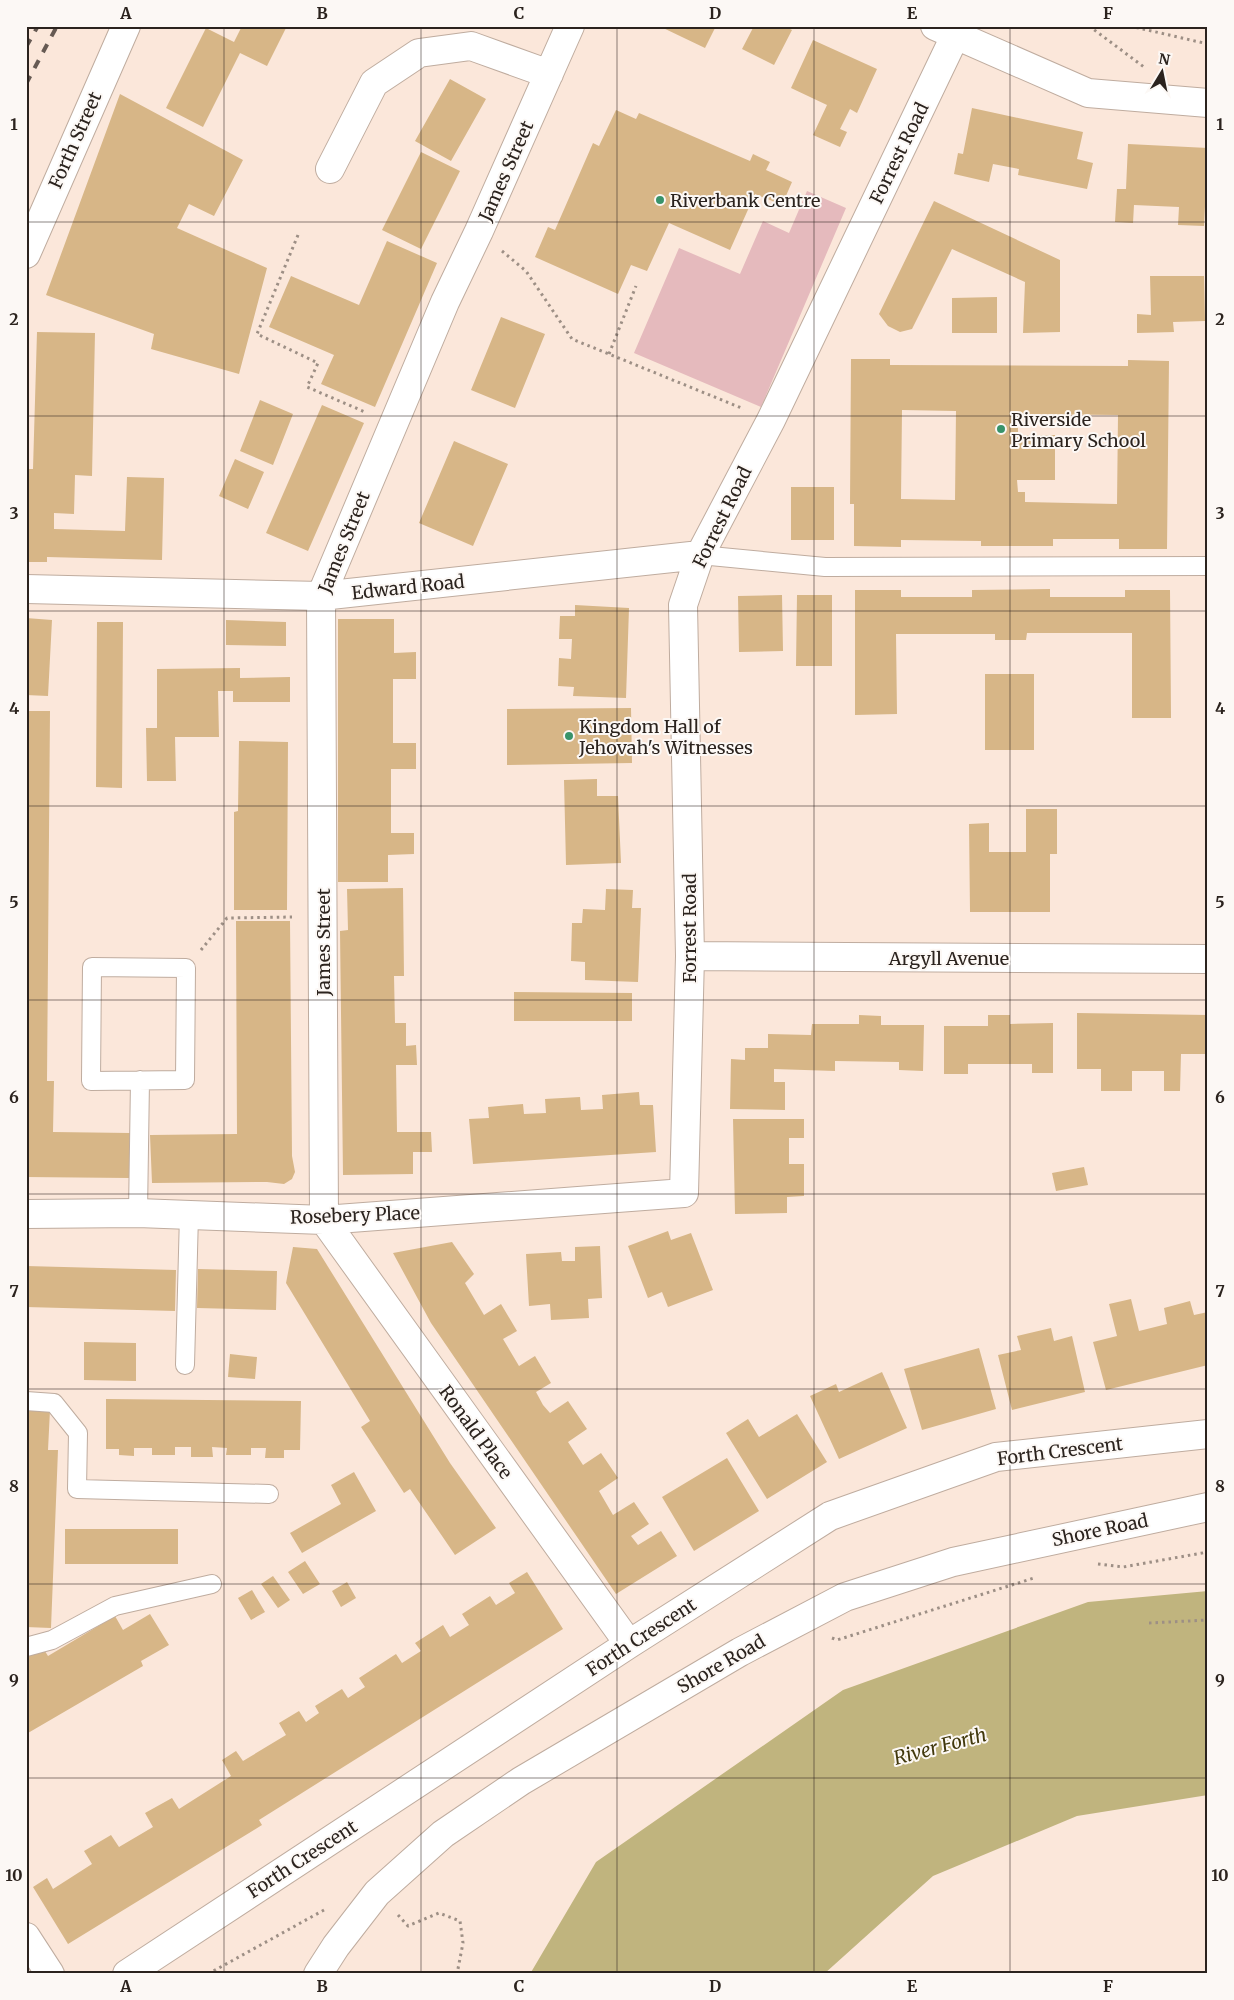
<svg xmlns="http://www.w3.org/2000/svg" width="1234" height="2000" viewBox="0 0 1234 2000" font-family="Merriweather,serif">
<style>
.green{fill:#e5babd}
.water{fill:#c0b47e}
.building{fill:#d7b687;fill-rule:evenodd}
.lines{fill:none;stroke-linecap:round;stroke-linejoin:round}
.service-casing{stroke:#bfac9f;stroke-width:20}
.minor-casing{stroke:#bfac9f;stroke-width:30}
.path{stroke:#9d8f85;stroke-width:3;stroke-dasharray:2.5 4;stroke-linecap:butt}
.service{stroke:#fff;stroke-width:18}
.minor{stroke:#fff;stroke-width:28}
.rail{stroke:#665a53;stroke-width:4;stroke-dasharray:9 9;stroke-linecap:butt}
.grid{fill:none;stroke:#2b231e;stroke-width:1;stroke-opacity:0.55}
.poi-dot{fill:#39936a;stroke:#fcf8f5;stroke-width:2}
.labels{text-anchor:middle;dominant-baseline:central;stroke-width:4;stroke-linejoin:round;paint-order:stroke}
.street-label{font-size:18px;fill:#2b231e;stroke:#fcf8f5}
.poi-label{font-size:18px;fill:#2b231e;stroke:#fcf8f5;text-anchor:start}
.water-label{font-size:19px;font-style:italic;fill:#41380c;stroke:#fcf8f5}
.neatline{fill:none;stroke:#2b231e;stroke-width:2}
.grid-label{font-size:16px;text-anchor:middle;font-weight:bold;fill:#2b231e}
</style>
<rect width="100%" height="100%" fill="#fbe7da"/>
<path class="green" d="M 807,191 L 846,208 L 761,407 L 634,353 L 679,248 L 740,274 L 763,221 L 789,233 Z"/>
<path class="water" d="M 1208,1591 L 1208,1795 L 1077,1816 L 933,1876 L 824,1974 L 530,1974 L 596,1862 L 843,1690 L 1088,1602 Z"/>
<path class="building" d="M 242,26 L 287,26 L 267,66 L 240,53 L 203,127 L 166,108 L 206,28 L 234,42 Z
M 659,26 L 716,26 L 705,48 Z
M 754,26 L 784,26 L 792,30 L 774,65 L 742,49 Z
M 813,40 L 877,69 L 857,113 L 850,109 L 840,129 L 847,132 L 840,147 L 813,135 L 827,105 L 791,88 Z
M 450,79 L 486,99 L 451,161 L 415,141 Z
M 120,94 L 243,160 L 214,216 L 189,204 L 177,228 L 267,268 L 239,374 L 151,349 L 154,334 L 46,295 Z
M 972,108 L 1083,132 L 1077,159 L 1093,163 L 1087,189 L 1018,175 L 1019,169 L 993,164 L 989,182 L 954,174 L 958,153 L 963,154 Z
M 616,110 L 636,119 L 639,113 L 750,161 L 753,154 L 770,162 L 766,170 L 792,182 L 782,205 L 755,194 L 730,250 L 669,223 L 647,271 L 631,265 L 618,294 L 535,257 L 548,227 L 555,230 L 593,143 L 599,146 Z
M 1128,144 L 1208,148 L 1204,226 L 1178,225 L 1179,207 L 1134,205 L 1133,223 L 1115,222 L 1117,189 L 1126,189 Z
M 421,152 L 460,171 L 421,249 L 382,230 Z
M 934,201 L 1060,260 L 1060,332 L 1023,333 L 1025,282 L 952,249 L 912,329 L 900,332 L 888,326 L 879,314 Z
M 387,241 L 437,263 L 375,407 L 321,384 L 334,355 L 269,327 L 291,276 L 359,305 Z
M 1150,276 L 1204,276 L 1205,321 L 1173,322 L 1174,332 L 1137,333 L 1137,314 L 1151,315 Z
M 997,297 L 997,333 L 952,333 L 952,298 Z
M 501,317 L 545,334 L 515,408 L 471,390 Z
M 37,332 L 95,333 L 92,476 L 75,475 L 74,514 L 54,513 L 54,529 L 125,531 L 127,477 L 164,478 L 162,560 L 47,557 L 47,562 L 26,562 L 26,469 L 33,469 Z
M 851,359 L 890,359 L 890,365 L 1128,366 L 1128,360 L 1169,361 L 1167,549 L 1119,549 L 1119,539 L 1053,539 L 1053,546 L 981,546 L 981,541 L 901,540 L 901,547 L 854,546 L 854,504 L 850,504 ZM 902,410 L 956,411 L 955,500 L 901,499 ZM 1018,414 L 1118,415 L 1117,504 L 1025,502 L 1025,492 L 1018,492 L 1017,480 L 1055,480 L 1055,435 L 1018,435 Z
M 260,400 L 293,414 L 273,465 L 240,451 Z
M 322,405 L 364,423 L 308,551 L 266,533 Z
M 454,441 L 508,464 L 473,546 L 419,523 Z
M 235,459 L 264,472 L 248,509 L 219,496 Z
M 791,487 L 834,487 L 834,540 L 791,540 Z
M 1050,589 L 1050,597 L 1125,597 L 1125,590 L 1170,590 L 1171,718 L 1132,718 L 1132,633 L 1027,633 L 1026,640 L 995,640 L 995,634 L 896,634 L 897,714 L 855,715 L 855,590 L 901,590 L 901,597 L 972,597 L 972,590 Z
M 782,595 L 783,651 L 739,652 L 738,596 Z
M 797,595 L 832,595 L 832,666 L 796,666 Z
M 575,605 L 629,608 L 626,698 L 573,696 L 574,687 L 558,686 L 559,658 L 571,659 L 572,639 L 559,639 L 560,616 L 575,616 Z
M 26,618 L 52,620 L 48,696 L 26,695 Z
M 338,619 L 394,619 L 394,653 L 416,652 L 416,679 L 393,679 L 393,743 L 416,743 L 416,769 L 391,769 L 391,833 L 414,833 L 414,854 L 388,855 L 388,882 L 338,882 Z
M 226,620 L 286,622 L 286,646 L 226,645 Z
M 97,622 L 123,622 L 122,788 L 96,787 Z
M 240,668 L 240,678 L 290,677 L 290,702 L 233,702 L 233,691 L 218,691 L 219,737 L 175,737 L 176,781 L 147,781 L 146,728 L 157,728 L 157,669 Z
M 985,674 L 1034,674 L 1034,750 L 985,750 Z
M 631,708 L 632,763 L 507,765 L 507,709 Z
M 26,711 L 50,711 L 47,1081 L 54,1081 L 53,1132 L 130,1133 L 129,1178 L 26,1177 Z
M 239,741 L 288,742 L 287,910 L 234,910 L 234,812 L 238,811 Z
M 597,779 L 597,796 L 618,796 L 621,863 L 566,865 L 564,780 Z
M 1026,809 L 1057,809 L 1057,854 L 1050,854 L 1050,912 L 970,912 L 969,824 L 989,823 L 989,852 L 1026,852 Z
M 403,888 L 404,976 L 394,976 L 395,1023 L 406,1023 L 406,1046 L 416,1045 L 417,1065 L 396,1065 L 397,1132 L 431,1132 L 432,1152 L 413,1152 L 413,1174 L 343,1175 L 340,931 L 348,930 L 347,889 Z
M 606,889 L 633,890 L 632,908 L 641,908 L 638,982 L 585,980 L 585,962 L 571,961 L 572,923 L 582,923 L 583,909 L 605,910 Z
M 236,921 L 290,921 L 292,1156 L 295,1172 L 292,1179 L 284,1184 L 267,1182 L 152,1183 L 150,1135 L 237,1134 Z
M 514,992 L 632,993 L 632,1021 L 514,1021 Z
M 1077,1013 L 1208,1015 L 1208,1054 L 1181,1054 L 1180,1091 L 1164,1091 L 1164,1071 L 1132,1071 L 1132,1091 L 1101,1091 L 1101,1069 L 1077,1069 Z
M 859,1015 L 881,1016 L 881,1025 L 924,1025 L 923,1071 L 899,1070 L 899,1062 L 835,1061 L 835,1071 L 774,1069 L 774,1082 L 785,1082 L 785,1110 L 730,1109 L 731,1059 L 745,1060 L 745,1048 L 768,1048 L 768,1034 L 811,1035 L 812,1024 L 859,1024 Z
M 988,1015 L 1010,1015 L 1010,1024 L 1053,1023 L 1053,1073 L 1032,1073 L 1032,1064 L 968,1064 L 968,1074 L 944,1074 L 944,1026 L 988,1026 Z
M 639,1092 L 640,1105 L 653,1105 L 656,1152 L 473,1164 L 469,1119 L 489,1118 L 488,1107 L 523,1104 L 524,1114 L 546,1113 L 545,1099 L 580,1097 L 581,1110 L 603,1109 L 602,1095 Z
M 733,1119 L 804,1119 L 804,1138 L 789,1138 L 789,1164 L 804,1164 L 804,1196 L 787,1197 L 787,1213 L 735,1214 Z
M 1084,1167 L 1088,1185 L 1056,1191 L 1052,1173 Z
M 668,1231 L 671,1240 L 691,1233 L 713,1290 L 668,1307 L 662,1292 L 648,1298 L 628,1246 Z
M 452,1242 L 474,1274 L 465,1283 L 484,1315 L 501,1304 L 517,1331 L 503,1339 L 519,1366 L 535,1356 L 551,1383 L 536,1392 L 543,1405 L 550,1413 L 568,1401 L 587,1429 L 568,1442 L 583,1465 L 601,1453 L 618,1478 L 599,1491 L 613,1515 L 634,1502 L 649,1524 L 631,1536 L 638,1545 L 661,1531 L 677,1556 L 616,1594 L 431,1323 L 393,1253 Z
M 600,1246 L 602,1298 L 588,1299 L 589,1318 L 551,1320 L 550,1304 L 529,1306 L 526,1254 L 561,1252 L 562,1261 L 575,1261 L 575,1247 Z
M 293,1247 L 317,1249 L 450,1463 L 496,1528 L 455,1555 L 410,1489 L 404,1493 L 361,1427 L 370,1421 L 286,1283 Z
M 26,1266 L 176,1270 L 175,1311 L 26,1307 Z
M 198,1269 L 277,1271 L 276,1310 L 197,1308 Z
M 1131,1299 L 1139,1331 L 1167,1324 L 1164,1308 L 1190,1301 L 1194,1315 L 1208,1312 L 1208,1365 L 1106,1390 L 1093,1342 L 1117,1336 L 1109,1304 Z
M 1051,1328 L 1054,1341 L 1072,1336 L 1085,1392 L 1012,1410 L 998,1355 L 1021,1350 L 1017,1336 Z
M 84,1342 L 136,1343 L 136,1381 L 84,1380 Z
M 979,1348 L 996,1409 L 922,1430 L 904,1369 Z
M 230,1354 L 257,1357 L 255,1379 L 228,1377 Z
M 882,1372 L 907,1428 L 839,1459 L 810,1396 L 836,1384 L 839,1392 Z
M 106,1399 L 301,1401 L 300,1450 L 284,1450 L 284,1458 L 265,1458 L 266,1448 L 251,1448 L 251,1455 L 226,1455 L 227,1448 L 212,1447 L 213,1457 L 191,1457 L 191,1447 L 175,1447 L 175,1455 L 152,1455 L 152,1448 L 134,1448 L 134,1456 L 119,1455 L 119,1449 L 106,1449 Z
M 26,1409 L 50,1410 L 48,1450 L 58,1450 L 51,1628 L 26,1627 Z
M 797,1414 L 827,1462 L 767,1499 L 726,1433 L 748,1419 L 759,1437 Z
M 727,1458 L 759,1511 L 694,1551 L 662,1497 Z
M 354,1472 L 376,1511 L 302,1553 L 290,1533 L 341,1504 L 331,1485 Z
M 65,1529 L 178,1529 L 178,1564 L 65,1564 Z
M 305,1561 L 320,1584 L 303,1594 L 288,1572 Z
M 527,1572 L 563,1629 L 259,1820 L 262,1825 L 68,1944 L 33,1887 L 47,1878 L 53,1889 L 92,1864 L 84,1851 L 111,1835 L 119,1847 L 153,1827 L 145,1813 L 172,1798 L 179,1809 L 231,1776 L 222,1760 L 236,1751 L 243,1761 L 286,1735 L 279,1723 L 299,1711 L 306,1722 L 319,1713 L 315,1706 L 342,1689 L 348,1698 L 365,1687 L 359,1678 L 396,1654 L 402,1663 L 421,1651 L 415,1643 L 443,1625 L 450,1637 L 469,1625 L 462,1614 L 490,1596 L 496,1605 L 515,1593 L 509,1583 Z
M 273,1576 L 290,1600 L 278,1608 L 261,1584 Z
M 347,1582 L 356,1598 L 341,1607 L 332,1591 Z
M 252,1590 L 265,1612 L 251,1620 L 238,1598 Z
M 150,1614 L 169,1645 L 141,1661 L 143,1666 L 28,1733 L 26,1729 L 26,1658 L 43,1648 L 48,1656 L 115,1616 L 123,1630 Z"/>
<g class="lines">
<defs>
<path id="service" d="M 700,555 L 825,567 L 1208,566
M 92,967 L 186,968 L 185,1080 L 91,1081 Z
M 138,1213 L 140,1080
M 185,1365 L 189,1215
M 26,1401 L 54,1403 L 78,1433 L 77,1489 L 269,1494
M 26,1647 L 52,1640 L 115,1606 L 212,1584"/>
<path id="minor" d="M 570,26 L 479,231 L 445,302 L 321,596 L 324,1220 L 629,1644
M 935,26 L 1088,93 L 1208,103
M 330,169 L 374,83 L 419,53 L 471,46 L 549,74
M 26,254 L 126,26
M 26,589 L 321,596 L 700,555
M 690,956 L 1208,959
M 26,1214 L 138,1213 L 324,1220 L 684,1193 L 690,956 L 683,605 L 700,555 L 771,420 L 955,36
M 26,1937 L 50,1974
M 127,1974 L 629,1644 L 830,1516 L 996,1457 L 1208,1434
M 318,1974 L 336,1946 L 377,1893 L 443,1834 L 521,1781 L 740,1652 L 845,1597 L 953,1562 L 1208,1507"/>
</defs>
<use href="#service" class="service-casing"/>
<use href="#minor" class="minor-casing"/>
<path class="path" d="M 1089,26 L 1144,67
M 1130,26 L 1208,44
M 298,235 L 257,334 L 318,363 L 307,387 L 365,412
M 502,251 L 526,271 L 572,339 L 744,409
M 609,354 L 636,286
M 201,950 L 227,918 L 292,917
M 1098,1564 L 1123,1567 L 1208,1552
M 1149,1623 L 1208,1620
M 832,1638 L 837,1640 L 1034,1578
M 398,1915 L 408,1926 L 439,1913 L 460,1921 L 463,1943 L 457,1974
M 208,1974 L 324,1910"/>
<use href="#service" class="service"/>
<use href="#minor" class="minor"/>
<path class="rail" d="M 26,47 L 38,26
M 26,84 L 57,26"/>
</g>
<path class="grid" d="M 224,26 L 224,1974M 421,26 L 421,1974M 617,26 L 617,1974M 814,26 L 814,1974M 1010,26 L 1010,1974M 26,222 L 1208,222M 26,416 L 1208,416M 26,611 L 1208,611M 26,806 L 1208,806M 26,1000 L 1208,1000M 26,1194 L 1208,1194M 26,1389 L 1208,1389M 26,1584 L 1208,1584M 26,1778 L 1208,1778"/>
<g class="poi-dot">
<circle cx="660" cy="200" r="5"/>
<circle cx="1001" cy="429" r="5"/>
<circle cx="569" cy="736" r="5"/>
</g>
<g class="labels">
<g class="street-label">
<text transform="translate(75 140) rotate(-66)">Forth Street</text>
<text transform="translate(899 153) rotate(-64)">Forrest Road</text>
<text transform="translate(506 171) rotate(-66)">James Street</text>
<text transform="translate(722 517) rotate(-64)">Forrest Road</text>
<text transform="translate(344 542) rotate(-68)">James Street</text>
<text transform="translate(408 587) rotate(-6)">Edward Road</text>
<text transform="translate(689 928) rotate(-90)">Forrest Road</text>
<text transform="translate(323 942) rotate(-90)">James Street</text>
<text x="949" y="958">Argyll Avenue</text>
<text transform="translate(355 1215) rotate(-2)">Rosebery Place</text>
<text transform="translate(476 1432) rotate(54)">Ronald Place</text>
<text transform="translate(1060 1451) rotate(-7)">Forth Crescent</text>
<text transform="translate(1100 1530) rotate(-12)">Shore Road</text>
<text transform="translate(641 1637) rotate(-33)">Forth Crescent</text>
<text transform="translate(721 1664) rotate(-30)">Shore Road</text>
<text transform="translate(302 1859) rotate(-33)">Forth Crescent</text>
</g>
<g class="poi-label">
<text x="670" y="200">Riverbank Centre</text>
<text x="1011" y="419">Riverside<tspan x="1011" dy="21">Primary School</tspan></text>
<text x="579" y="726">Kingdom Hall of<tspan x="579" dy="21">Jehovah's Witnesses</tspan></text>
</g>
<g class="water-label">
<text transform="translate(940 1746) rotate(-15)">River Forth</text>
</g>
</g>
<rect width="1234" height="2000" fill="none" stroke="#fcf8f5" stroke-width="55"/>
<g transform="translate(1162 72) rotate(10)" stroke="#fcf8f5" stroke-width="4" paint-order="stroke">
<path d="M0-4L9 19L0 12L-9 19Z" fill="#2b231e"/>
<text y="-8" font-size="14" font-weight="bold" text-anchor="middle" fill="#2b231e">N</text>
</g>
<rect x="28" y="28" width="1178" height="1944" class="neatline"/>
<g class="grid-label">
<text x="126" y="19">A</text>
<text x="322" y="19">B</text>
<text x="519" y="19">C</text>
<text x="715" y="19">D</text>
<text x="912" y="19">E</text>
<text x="1108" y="19">F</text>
<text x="14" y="130">1</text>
<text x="1220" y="130">1</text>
<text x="14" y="325">2</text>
<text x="1220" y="325">2</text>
<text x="14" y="519">3</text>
<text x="1220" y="519">3</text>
<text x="14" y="714">4</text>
<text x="1220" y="714">4</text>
<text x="14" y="908">5</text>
<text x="1220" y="908">5</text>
<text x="14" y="1103">6</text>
<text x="1220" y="1103">6</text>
<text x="14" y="1297">7</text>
<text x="1220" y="1297">7</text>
<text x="14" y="1492">8</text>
<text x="1220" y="1492">8</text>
<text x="14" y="1686">9</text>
<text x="1220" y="1686">9</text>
<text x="14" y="1881">10</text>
<text x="1220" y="1881">10</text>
<text x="126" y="1992">A</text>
<text x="322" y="1992">B</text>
<text x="519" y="1992">C</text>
<text x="715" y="1992">D</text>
<text x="912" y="1992">E</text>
<text x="1108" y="1992">F</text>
</g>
</svg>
